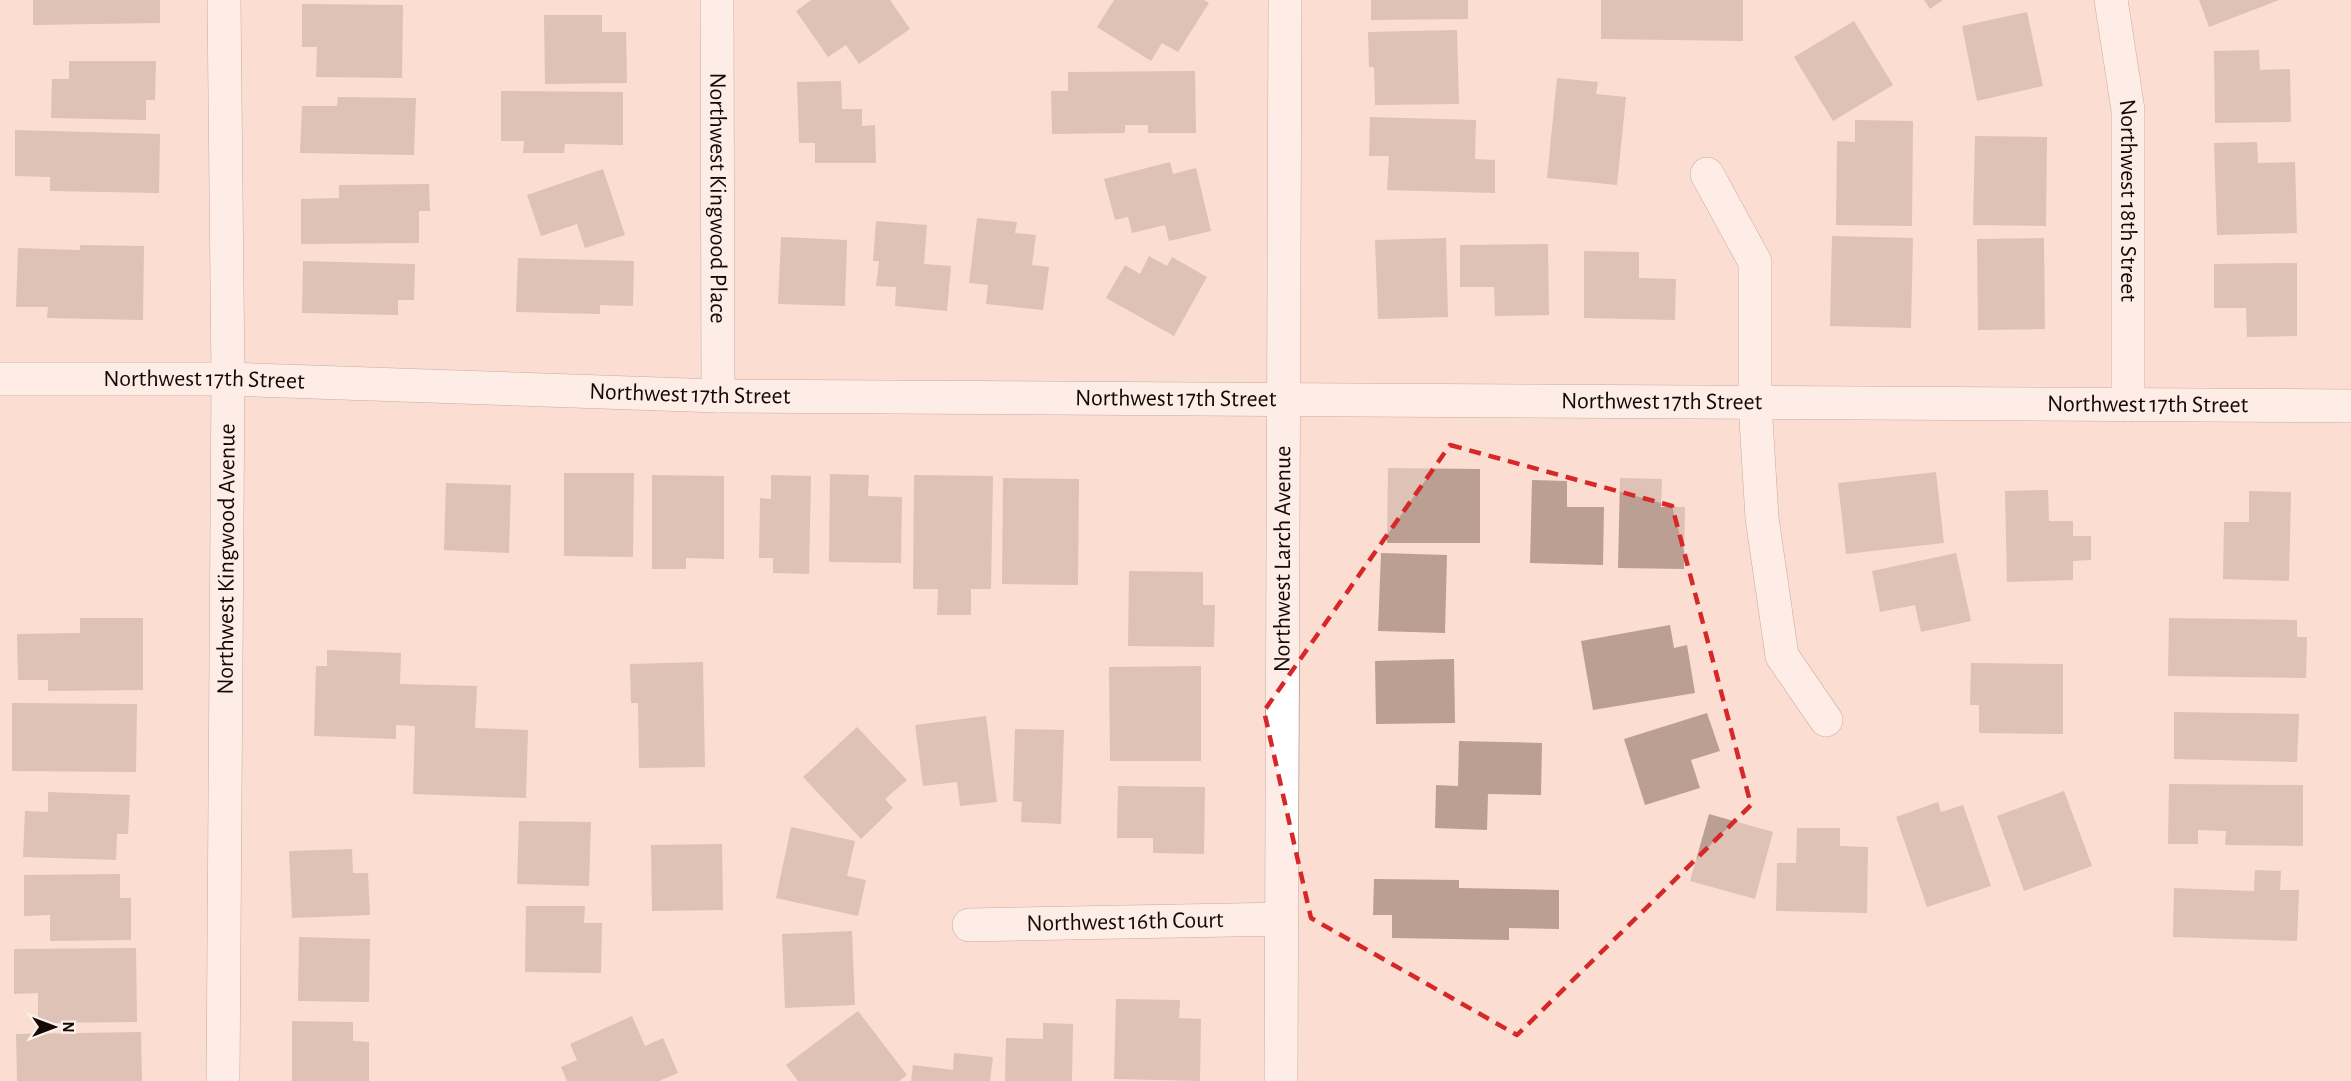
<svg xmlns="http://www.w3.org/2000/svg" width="2351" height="1081" viewBox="0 0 2351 1081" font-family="'Alegreya Sans',sans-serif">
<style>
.building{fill:#ba9f92}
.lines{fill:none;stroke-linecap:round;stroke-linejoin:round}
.street-casing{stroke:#886f63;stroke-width:34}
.street{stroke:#fff;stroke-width:33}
.marked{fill:none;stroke:#d62828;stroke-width:4.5;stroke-dasharray:12 8;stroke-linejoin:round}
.labels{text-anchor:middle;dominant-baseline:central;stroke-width:5;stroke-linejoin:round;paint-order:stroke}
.street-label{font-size:24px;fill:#130a06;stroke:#fbf0ea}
</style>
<rect width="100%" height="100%" fill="#fbded1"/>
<path class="building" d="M 33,0 L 160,0 L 160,23 L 33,25 Z
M 811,0 L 890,0 L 910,29 L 859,64 L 846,45 L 828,57 L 796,11 Z
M 1114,0 L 1204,0 L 1209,3 L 1178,52 L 1162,43 L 1151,61 L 1097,27 Z
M 1371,0 L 1468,0 L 1468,19 L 1371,20 Z
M 1601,0 L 1743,0 L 1743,41 L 1601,39 Z
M 1924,0 L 1943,0 L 1930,9 Z
M 2199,0 L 2279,0 L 2209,27 Z
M 302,4 L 403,5 L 402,78 L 316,77 L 317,47 L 302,47 Z
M 2027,12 L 2043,86 L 1977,101 L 1962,26 Z
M 544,15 L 602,15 L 602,32 L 626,32 L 627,83 L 545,84 Z
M 1854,21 L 1893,85 L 1833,121 L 1794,57 Z
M 1457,30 L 1459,104 L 1375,105 L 1374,67 L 1369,67 L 1368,32 Z
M 2259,50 L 2260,70 L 2290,69 L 2291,122 L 2215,123 L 2214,51 Z
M 69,61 L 156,61 L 155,100 L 146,100 L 146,120 L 51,118 L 52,79 L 69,79 Z
M 1195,71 L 1196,133 L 1148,133 L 1148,125 L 1125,125 L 1125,133 L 1052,134 L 1051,91 L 1068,91 L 1068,72 Z
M 1557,78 L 1598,82 L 1596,94 L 1626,97 L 1617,185 L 1547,178 Z
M 841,81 L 842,109 L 862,109 L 862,126 L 875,125 L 876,163 L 815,163 L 815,143 L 799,143 L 797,82 Z
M 501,91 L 623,92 L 623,145 L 565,144 L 564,153 L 523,153 L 524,141 L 501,141 Z
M 338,97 L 416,98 L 414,155 L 300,153 L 302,106 L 337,106 Z
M 1370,117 L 1476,120 L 1475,159 L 1495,160 L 1495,193 L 1387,190 L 1389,156 L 1369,156 Z
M 1855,120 L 1913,121 L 1912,226 L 1836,225 L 1837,141 L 1855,142 Z
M 15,130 L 160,134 L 159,193 L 50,191 L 50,177 L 15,176 Z
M 1975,136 L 2047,137 L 2046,226 L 1973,225 Z
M 2257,142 L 2258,163 L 2295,162 L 2297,233 L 2217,235 L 2214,143 Z
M 1170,162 L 1173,174 L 1196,168 L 1211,231 L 1169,241 L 1165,225 L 1132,233 L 1128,217 L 1115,220 L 1104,179 Z
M 603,169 L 625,235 L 585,248 L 577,224 L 541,236 L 527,195 Z
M 429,184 L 430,211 L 419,211 L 419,243 L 301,244 L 301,199 L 339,198 L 339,185 Z
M 977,218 L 1017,222 L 1015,233 L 1036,235 L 1032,265 L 1049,267 L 1043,310 L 986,304 L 988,285 L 969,283 Z
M 876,221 L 927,225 L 924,264 L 951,266 L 947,311 L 895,306 L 896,287 L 876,286 L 879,261 L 873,261 Z
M 1832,236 L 1913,238 L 1911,328 L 1830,326 Z
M 781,237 L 847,240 L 845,306 L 778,304 Z
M 1446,238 L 1448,317 L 1378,319 L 1375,240 Z
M 2044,238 L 2045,329 L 1978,330 L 1977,239 Z
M 1548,244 L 1549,315 L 1495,316 L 1494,287 L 1460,287 L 1460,245 Z
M 80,245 L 144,246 L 143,320 L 47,318 L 48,307 L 16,307 L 18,248 L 80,250 Z
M 1584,251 L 1639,252 L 1639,278 L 1676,279 L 1675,320 L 1584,318 Z
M 1149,256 L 1167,266 L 1172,257 L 1207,277 L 1174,336 L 1106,298 L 1125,265 L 1140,274 Z
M 518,258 L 634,261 L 633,306 L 600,305 L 600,314 L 516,312 Z
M 303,261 L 415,264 L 414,300 L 398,300 L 398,315 L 302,313 Z
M 2297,263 L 2297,336 L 2247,337 L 2246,308 L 2214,308 L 2214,264 Z
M 1388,468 L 1480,469 L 1480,543 L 1387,543 Z
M 1936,472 L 1944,543 L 1846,554 L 1838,483 Z
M 564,473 L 634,473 L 633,557 L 564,556 Z
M 830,474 L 869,475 L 868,496 L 902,497 L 901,563 L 829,562 Z
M 652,475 L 724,476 L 724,559 L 686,558 L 686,569 L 652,569 Z
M 771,475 L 811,476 L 809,574 L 773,573 L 773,558 L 759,558 L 760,498 L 771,499 Z
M 914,475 L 993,476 L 991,589 L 971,589 L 971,615 L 937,615 L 938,589 L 913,589 Z
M 1003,478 L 1079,479 L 1078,585 L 1002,584 Z
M 1620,478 L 1662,479 L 1661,507 L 1685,507 L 1684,569 L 1618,568 Z
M 1532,480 L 1567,481 L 1567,507 L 1604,507 L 1603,565 L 1530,563 Z
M 446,483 L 511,485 L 509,553 L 444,550 Z
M 2048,490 L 2049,521 L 2073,521 L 2073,536 L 2091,536 L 2091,560 L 2073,561 L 2073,580 L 2007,582 L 2005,491 Z
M 2249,491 L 2291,492 L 2289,581 L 2223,579 L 2224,522 L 2249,522 Z
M 1381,553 L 1447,555 L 1445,633 L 1378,631 Z
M 1956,553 L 1971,621 L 1921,632 L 1915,605 L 1880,612 L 1872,571 Z
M 1129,571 L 1203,572 L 1203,605 L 1215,605 L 1214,647 L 1128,646 Z
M 80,618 L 143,618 L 143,690 L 48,691 L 48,680 L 18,680 L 17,634 L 80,633 Z
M 2169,618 L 2297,620 L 2297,637 L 2307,637 L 2306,678 L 2168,676 Z
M 1670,625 L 1674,648 L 1687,645 L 1695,693 L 1593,710 L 1581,641 Z
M 327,650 L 401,653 L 400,684 L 477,686 L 475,728 L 528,730 L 526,798 L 413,794 L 415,726 L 396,725 L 396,739 L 314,736 L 316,666 L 327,666 Z
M 1454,659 L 1455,723 L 1376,724 L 1375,661 Z
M 703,662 L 705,767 L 639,768 L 638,703 L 631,703 L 630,664 Z
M 1971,663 L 2063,664 L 2063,734 L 1979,733 L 1979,705 L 1970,705 Z
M 1201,666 L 1201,761 L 1110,761 L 1109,667 Z
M 12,703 L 137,704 L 136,772 L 12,771 Z
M 2174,712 L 2299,714 L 2297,762 L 2174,759 Z
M 1707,713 L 1720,751 L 1691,760 L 1700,788 L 1645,805 L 1624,739 Z
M 986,716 L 997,802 L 960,806 L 957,782 L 923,786 L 915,725 Z
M 857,727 L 907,780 L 885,799 L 893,808 L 861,839 L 803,777 Z
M 1015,729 L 1064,730 L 1061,824 L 1021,822 L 1022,802 L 1013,801 Z
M 1459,741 L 1542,743 L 1541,795 L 1488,794 L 1487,830 L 1435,828 L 1436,785 L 1458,786 Z
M 2169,784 L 2303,785 L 2303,846 L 2225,845 L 2226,831 L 2198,830 L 2198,844 L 2168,844 Z
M 1118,786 L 1205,787 L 1204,854 L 1153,853 L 1153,838 L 1117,838 Z
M 2064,791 L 2092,866 L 2024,891 L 1997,816 Z
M 48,792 L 130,795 L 128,834 L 117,834 L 116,860 L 23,857 L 25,811 L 48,812 Z
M 1938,802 L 1941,812 L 1963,805 L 1991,886 L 1927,907 L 1896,817 Z
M 1709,814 L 1773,832 L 1755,899 L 1690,881 Z
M 519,821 L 591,822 L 589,886 L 517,884 Z
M 791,827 L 855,841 L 847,876 L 866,880 L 858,916 L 776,898 Z
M 1797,828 L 1840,828 L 1840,846 L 1868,847 L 1867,913 L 1776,911 L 1777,863 L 1796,863 Z
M 722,844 L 723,910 L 652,911 L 651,845 Z
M 352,849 L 353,873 L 368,873 L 370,915 L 292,918 L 289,851 Z
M 2255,870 L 2281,871 L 2280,890 L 2299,890 L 2297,941 L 2173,937 L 2174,888 L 2254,891 Z
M 120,874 L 120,898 L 131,898 L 131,940 L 50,941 L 50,915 L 24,916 L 24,875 Z
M 1374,879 L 1459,880 L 1459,888 L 1559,890 L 1559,929 L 1509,928 L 1509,940 L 1392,938 L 1392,915 L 1373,915 Z
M 526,906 L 585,906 L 584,923 L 602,923 L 601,973 L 525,972 Z
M 852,931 L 855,1005 L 785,1008 L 782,934 Z
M 299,937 L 370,939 L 369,1002 L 298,1001 Z
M 136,948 L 137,1022 L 38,1023 L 38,993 L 14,994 L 14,949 Z
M 1116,999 L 1180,1000 L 1179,1018 L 1201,1019 L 1200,1081 L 1114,1079 Z
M 858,1011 L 907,1075 L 899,1081 L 798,1081 L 786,1065 Z
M 632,1016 L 645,1046 L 663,1038 L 678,1073 L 659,1081 L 567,1081 L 561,1067 L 577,1060 L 570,1044 Z
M 292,1021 L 353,1022 L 353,1041 L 369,1042 L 369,1081 L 292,1081 Z
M 1043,1023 L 1073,1024 L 1072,1081 L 1005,1081 L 1006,1038 L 1043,1039 Z
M 141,1032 L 142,1081 L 17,1081 L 16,1034 Z
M 954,1053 L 993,1057 L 990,1081 L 911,1081 L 913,1065 L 953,1070 Z"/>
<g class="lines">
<defs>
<g id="street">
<path id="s1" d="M 717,0 L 718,396"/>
<path id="s2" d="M 2111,0 L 2128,110 L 2128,405"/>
<path d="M 1707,174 L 1755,262 L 1755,403 L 1762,518 L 1782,656 L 1826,720"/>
<path id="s3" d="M 0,379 L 228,379 L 718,396 L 2351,406"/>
<path id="s4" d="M 969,925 L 1282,919"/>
<path id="s5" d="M 223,1081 L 228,379 L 224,0"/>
<path id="s6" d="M 1281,1081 L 1285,0"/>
</g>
</defs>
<use href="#street" class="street-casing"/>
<use href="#street" class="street"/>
</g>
<path d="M0 0H2351V1081H0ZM 1450,445 L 1672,506 L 1751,805 L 1517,1035 L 1311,918 L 1264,711 Z" fill="#fbded1" fill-opacity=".55" fill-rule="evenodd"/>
<path class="marked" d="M 1450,445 L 1672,506 L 1751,805 L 1517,1035 L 1311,918 L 1264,711 Z"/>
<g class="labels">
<g class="street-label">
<text stroke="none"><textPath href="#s1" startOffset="198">Northwest Kingwood Place</textPath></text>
<text stroke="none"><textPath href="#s2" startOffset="202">Northwest 18th Street</textPath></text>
<text stroke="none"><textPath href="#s3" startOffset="204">Northwest 17th Street</textPath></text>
<text stroke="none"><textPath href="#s3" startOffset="690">Northwest 17th Street</textPath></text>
<text stroke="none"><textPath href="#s3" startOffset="1176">Northwest 17th Street</textPath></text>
<text stroke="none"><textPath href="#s3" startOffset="1662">Northwest 17th Street</textPath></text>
<text stroke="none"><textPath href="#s3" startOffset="2148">Northwest 17th Street</textPath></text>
<text stroke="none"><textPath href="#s5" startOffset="522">Northwest Kingwood Avenue</textPath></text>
<text stroke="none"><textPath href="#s6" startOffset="522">Northwest Larch Avenue</textPath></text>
<text stroke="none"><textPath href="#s4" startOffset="156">Northwest 16th Court</textPath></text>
</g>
</g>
<g transform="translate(54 1027) rotate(90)" stroke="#fbf0ea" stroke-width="4.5" paint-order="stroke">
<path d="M0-4.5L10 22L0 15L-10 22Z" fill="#130a06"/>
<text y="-9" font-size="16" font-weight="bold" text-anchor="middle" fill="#130a06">N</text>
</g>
</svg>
